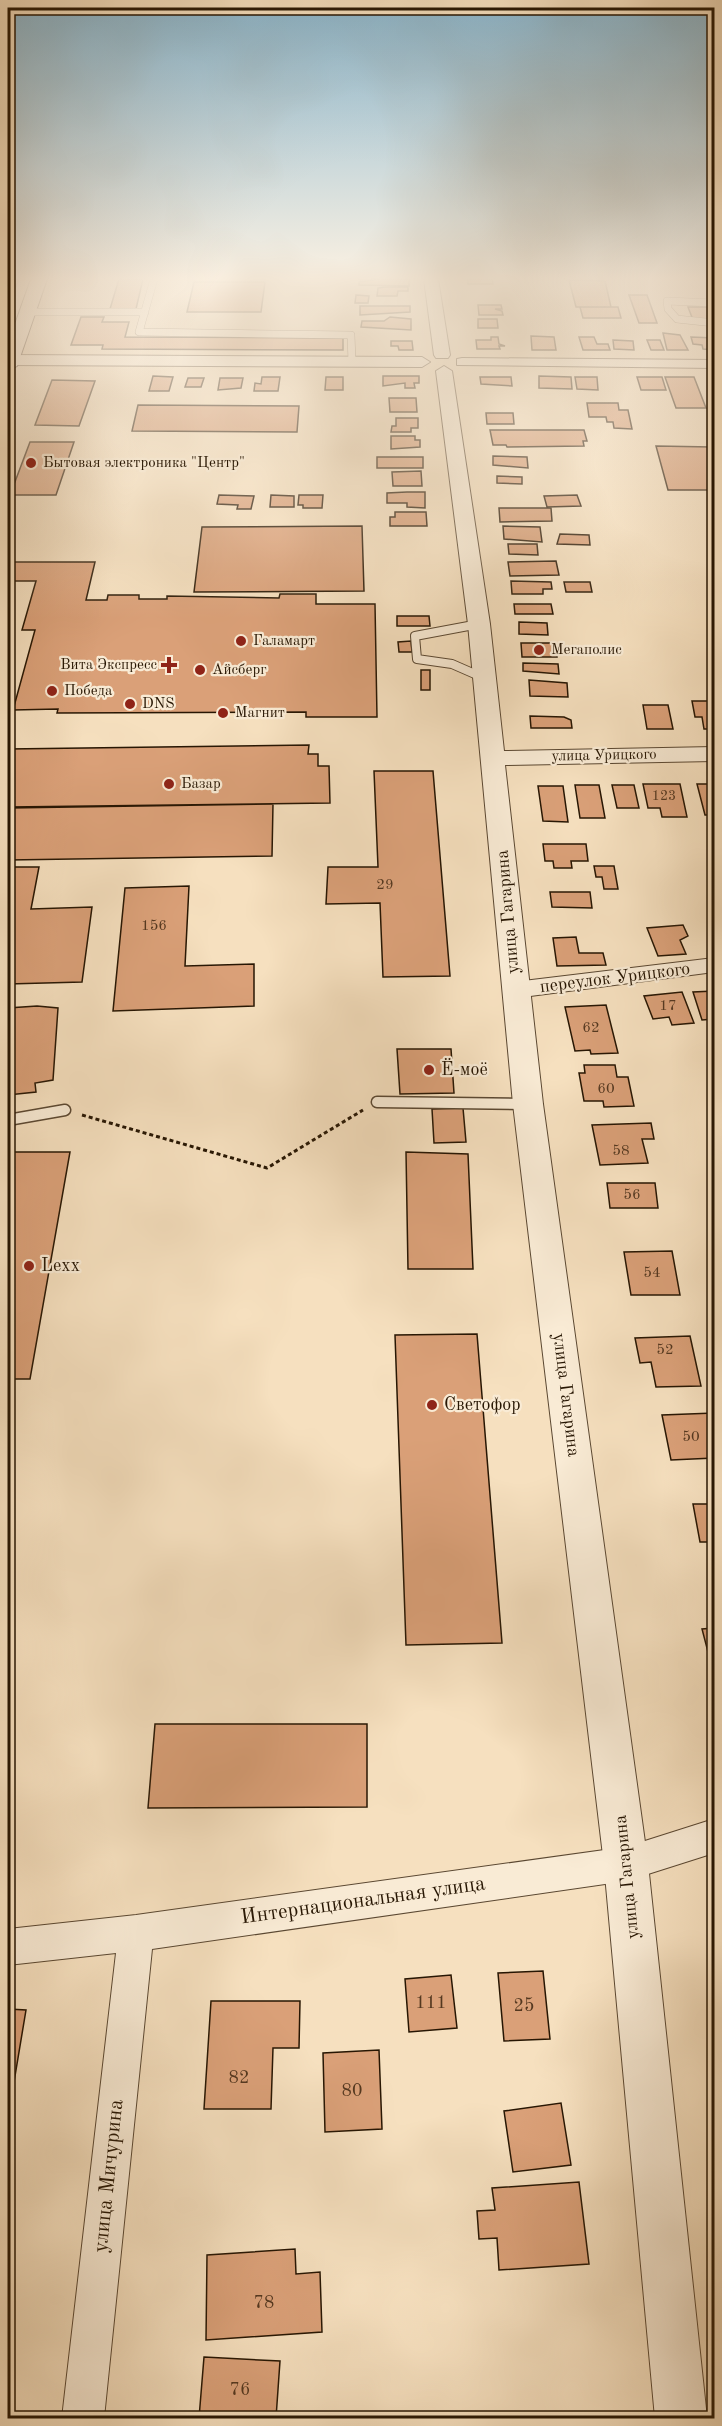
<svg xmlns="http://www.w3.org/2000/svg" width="722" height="2426" viewBox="0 0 722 2426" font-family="'Old Standard TT',serif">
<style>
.building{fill:#daa078;stroke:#271603;stroke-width:1.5}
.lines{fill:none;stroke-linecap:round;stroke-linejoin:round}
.service-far2-casing{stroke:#5b4832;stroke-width:8}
.service-far1-casing{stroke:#5b4832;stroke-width:10}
.service-casing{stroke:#5b4832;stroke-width:13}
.minor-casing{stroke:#5b4832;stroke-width:2}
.tertiary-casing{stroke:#5b4832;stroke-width:2}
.secondary-casing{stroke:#271603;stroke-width:2}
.path{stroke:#271603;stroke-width:3;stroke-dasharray:4 3;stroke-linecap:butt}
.service-far2{stroke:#f9ebd5;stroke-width:7}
.service-far1{stroke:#f9ebd5;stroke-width:8}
.service{stroke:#f9ebd5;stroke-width:10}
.minor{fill:#f9ebd5;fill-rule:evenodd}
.tertiary{fill:#f9ebd5;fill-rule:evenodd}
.secondary{fill:#f9ebd5;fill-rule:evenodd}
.poi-dot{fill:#8f2418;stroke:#f9ebd5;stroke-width:2}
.labels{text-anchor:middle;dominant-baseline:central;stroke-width:4.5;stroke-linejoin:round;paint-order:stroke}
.far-number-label{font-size:14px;fill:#543820}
.far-poi-label{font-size:15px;fill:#271603;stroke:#f9ebd5;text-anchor:start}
.far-street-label{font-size:15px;fill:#271603;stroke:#f9ebd5}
.number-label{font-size:15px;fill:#543820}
.street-label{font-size:18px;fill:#271603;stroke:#f9ebd5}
.poi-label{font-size:18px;fill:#271603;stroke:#f9ebd5;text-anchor:start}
.near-number-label{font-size:18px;fill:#543820}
.near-street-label{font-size:21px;fill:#271603;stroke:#f9ebd5}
</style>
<rect width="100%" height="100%" fill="#f6e0bf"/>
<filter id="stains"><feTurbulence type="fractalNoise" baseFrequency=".00333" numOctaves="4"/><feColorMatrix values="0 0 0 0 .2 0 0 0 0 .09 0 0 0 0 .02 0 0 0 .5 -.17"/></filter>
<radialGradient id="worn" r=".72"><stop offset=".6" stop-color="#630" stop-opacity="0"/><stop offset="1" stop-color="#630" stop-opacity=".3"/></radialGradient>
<path class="building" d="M 8,279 L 19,279 L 8,305 Z
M 119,279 L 143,279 L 136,309 L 110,309 Z
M 381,279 L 409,279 L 409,286 L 359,285 L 359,282 Z
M 468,279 L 492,279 L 493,284 L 468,284 Z
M 569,280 L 605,281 L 611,307 L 576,307 Z
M 194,282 L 265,282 L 261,312 L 187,312 Z
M 386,287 L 408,287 L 408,291 L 398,291 L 397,296 L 377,296 L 378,288 Z
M 356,295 L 369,296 L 368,303 L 355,303 Z
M 629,295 L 647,295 L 657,323 L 639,323 Z
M 478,305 L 501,305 L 502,309 L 495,309 L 502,311 L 503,315 L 479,315 Z
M 360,306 L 410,306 L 410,312 L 360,315 Z
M 580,307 L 618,307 L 621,318 L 583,318 Z
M 688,307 L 714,307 L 714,320 L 693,320 Z
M 81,317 L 104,317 L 102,322 L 129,322 L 125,337 L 343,338 L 343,350 L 102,349 L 103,345 L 71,345 Z
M 390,317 L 411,319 L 411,330 L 361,327 L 362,321 L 384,321 Z
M 478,319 L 497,319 L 498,328 L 478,328 Z
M 663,333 L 680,335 L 688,350 L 667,350 Z
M 531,336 L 554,337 L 556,350 L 532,350 Z
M 491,337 L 498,337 L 499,344 L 505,346 L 499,346 L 500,349 L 477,349 L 476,340 L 491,340 Z
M 579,337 L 594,337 L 597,344 L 608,344 L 610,350 L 583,350 Z
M 691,337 L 714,338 L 714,350 L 703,349 L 702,345 L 693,344 Z
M 613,340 L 633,341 L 634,350 L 614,349 Z
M 647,340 L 660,340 L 664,350 L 651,350 Z
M 391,341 L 412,341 L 413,350 L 399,350 L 398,346 L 391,346 Z
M 153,376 L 173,377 L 169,391 L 149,391 Z
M 383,376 L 419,376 L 419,383 L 414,383 L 415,388 L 405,388 L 405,383 L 383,386 Z
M 539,376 L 571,377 L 572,389 L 539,388 Z
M 262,377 L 280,377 L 278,391 L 254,391 L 255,383 L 261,384 Z
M 326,377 L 343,377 L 343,390 L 325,390 Z
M 480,377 L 511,377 L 512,386 L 481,384 Z
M 575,377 L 597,377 L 598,390 L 577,389 Z
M 637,377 L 662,377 L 666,390 L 641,390 Z
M 665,377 L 694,377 L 706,408 L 676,408 Z
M 188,378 L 204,378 L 201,387 L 185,387 Z
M 220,378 L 243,378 L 241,388 L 218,390 Z
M 52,380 L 95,381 L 79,426 L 35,425 Z
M 389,398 L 416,398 L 417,412 L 390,412 Z
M 587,403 L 618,403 L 619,410 L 628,410 L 632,429 L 614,428 L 613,422 L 607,422 L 606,417 L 589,417 Z
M 138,405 L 299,406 L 297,432 L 132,431 Z
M 486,413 L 513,413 L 514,424 L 487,424 Z
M 396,418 L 418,418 L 418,428 L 411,428 L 411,432 L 391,432 L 392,426 L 396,426 Z
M 490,430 L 584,430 L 587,441 L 583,441 L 584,446 L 507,447 L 506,445 L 493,445 Z
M 391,436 L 415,436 L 415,440 L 420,440 L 420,447 L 391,449 Z
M 30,442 L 74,442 L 56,495 L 10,495 Z
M 656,446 L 712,447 L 714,490 L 668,490 Z
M 493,456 L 527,457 L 528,468 L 493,465 Z
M 377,457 L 423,457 L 423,468 L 377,468 Z
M 421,471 L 422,486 L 393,486 L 392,472 Z
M 497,476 L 522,477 L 522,484 L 497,483 Z
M 407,492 L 425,492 L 425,508 L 407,507 L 407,503 L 387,503 L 387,493 Z
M 219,495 L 254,496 L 251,509 L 237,509 L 238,505 L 217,504 Z
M 271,495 L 294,496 L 294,507 L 270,507 Z
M 299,495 L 323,495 L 322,508 L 303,508 L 303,505 L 298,505 Z
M 577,495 L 581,506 L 547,507 L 544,496 Z
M 499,508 L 551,508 L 552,521 L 500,522 Z
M 395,512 L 426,512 L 427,526 L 390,526 L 390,517 L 395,517 Z
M 362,526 L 364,591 L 194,592 L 202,527 Z
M 503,526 L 540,527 L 542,542 L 504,539 Z
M 560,534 L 589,535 L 590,545 L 557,544 Z
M 508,544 L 537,544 L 538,555 L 509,554 Z
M 556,561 L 559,575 L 510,576 L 508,562 Z
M 8,562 L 95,562 L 86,600 L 107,600 L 108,595 L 139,595 L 139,599 L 167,599 L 167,596 L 279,598 L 280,594 L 316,594 L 316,604 L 375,604 L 377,717 L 306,717 L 306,712 L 57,713 L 58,709 L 13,710 L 35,630 L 22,630 L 36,581 L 8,581 Z
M 511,581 L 551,582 L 552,589 L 543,589 L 543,594 L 512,594 Z
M 564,582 L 590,582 L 592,592 L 566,592 Z
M 514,604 L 551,604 L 553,614 L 515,614 Z
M 397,616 L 429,616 L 430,626 L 397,626 Z
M 519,622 L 547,623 L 548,635 L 519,634 Z
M 411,641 L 412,652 L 399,652 L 398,642 Z
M 521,643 L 556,643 L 557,657 L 522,657 Z
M 523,663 L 558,664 L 559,674 L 523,671 Z
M 421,670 L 430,670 L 430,690 L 421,690 Z
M 529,680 L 567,683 L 568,697 L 530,696 Z
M 692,701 L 714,701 L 714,729 L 704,729 L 702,717 L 695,717 Z
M 643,705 L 668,705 L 673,729 L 647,729 Z
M 530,716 L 564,717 L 571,720 L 572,728 L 531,728 Z
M 309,745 L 308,754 L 318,754 L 318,766 L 329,766 L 330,803 L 8,807 L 8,749 Z
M 374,771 L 433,771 L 450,976 L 383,977 L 380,903 L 326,904 L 328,867 L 378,867 Z
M 643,784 L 680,784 L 687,817 L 662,817 L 660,808 L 648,808 Z
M 697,784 L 714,784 L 714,815 L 705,815 Z
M 575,785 L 599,785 L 605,818 L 580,818 Z
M 612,785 L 634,785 L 639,808 L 617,808 Z
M 538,786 L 563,786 L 568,822 L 543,821 Z
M 273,804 L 272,856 L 8,860 L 8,808 Z
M 543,844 L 586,844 L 588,861 L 571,861 L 572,868 L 554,868 L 553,861 L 545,861 Z
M 594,866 L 614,866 L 618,889 L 604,889 L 602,877 L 596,877 Z
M 8,867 L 39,867 L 31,909 L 92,907 L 82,982 L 8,984 Z
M 189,886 L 185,966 L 254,964 L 254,1006 L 113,1011 L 125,888 Z
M 550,892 L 590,892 L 592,908 L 552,907 Z
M 683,925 L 688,936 L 680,940 L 686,954 L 658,956 L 647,928 Z
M 576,937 L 579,953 L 603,953 L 606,965 L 557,966 L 553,938 Z
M 714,991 L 714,1019 L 702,1020 L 693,992 Z
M 682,992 L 694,1023 L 672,1025 L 669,1017 L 653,1019 L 644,996 Z
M 606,1005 L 618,1053 L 591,1054 L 590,1050 L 575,1051 L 565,1007 Z
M 37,1006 L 58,1008 L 53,1080 L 35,1083 L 36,1092 L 8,1095 L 8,1008 Z
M 397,1049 L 451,1049 L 454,1093 L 400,1094 Z
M 584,1065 L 615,1065 L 617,1077 L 628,1077 L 634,1106 L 604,1107 L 603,1101 L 584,1101 L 579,1073 L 585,1073 Z
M 463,1108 L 466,1142 L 434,1143 L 432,1109 Z
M 651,1123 L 654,1139 L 642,1139 L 648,1163 L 600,1165 L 592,1125 Z
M 8,1152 L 70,1152 L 30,1379 L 8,1379 Z
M 406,1152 L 468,1154 L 473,1269 L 408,1269 Z
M 607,1183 L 655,1183 L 658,1208 L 610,1208 Z
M 672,1251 L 680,1295 L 631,1295 L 624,1252 Z
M 477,1334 L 502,1643 L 406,1645 L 395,1335 Z
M 690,1336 L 701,1386 L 656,1387 L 651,1362 L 640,1363 L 635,1338 Z
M 714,1413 L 714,1458 L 671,1460 L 662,1415 Z
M 693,1504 L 714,1504 L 714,1542 L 700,1542 Z
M 714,1628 L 714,1675 L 702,1629 Z
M 155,1724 L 367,1724 L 367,1807 L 148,1808 Z
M 543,1971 L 550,2039 L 504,2041 L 498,1973 Z
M 451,1975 L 457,2028 L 409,2032 L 405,1979 Z
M 211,2001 L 300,2001 L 299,2048 L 273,2048 L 271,2109 L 204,2109 Z
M 8,2009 L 26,2010 L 8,2118 Z
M 379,2050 L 382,2129 L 325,2132 L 323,2053 Z
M 561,2103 L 571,2165 L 513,2172 L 504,2111 Z
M 579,2182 L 589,2264 L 499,2270 L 497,2238 L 479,2239 L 477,2211 L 495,2210 L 492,2188 Z
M 295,2249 L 296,2274 L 320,2272 L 322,2332 L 206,2340 L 207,2255 Z
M 204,2357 L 280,2361 L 276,2418 L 199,2418 Z"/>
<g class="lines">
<defs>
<path id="service-far2" d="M 154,279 L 139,332 L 351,335 L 352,362
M 714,303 L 667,301 L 668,309 L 677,319 L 714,323
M 27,312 L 145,312"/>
<path id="service-far1" d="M 479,624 L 415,636 L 417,659 L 452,664 L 484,678"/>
<path id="service" d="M 377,1102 L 527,1104
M 8,1120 L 65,1110"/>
<path id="minor" d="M 462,358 L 714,360 L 714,368 L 457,365 L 457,359 Z
M 714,958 L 714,972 L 515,998 L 507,995 L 504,990 L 507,985 L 515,982 Z
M 714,1819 L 714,1853 L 626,1881 L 152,1949 L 104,2418 L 62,2418 L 116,1953 L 8,1965 L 8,1929 L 136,1915 L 626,1847 Z"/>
<path id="tertiary" d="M 424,279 L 438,279 L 450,355 L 448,358 L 436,358 L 434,355 Z
M 8,355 L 422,357 L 430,362 L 422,367 L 8,365 Z
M 444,366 L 452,371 L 490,624 L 504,751 L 714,747 L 714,761 L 505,765 L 543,1104 L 648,1864 L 707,2418 L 655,2418 L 604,1864 L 513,1104 L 468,624 L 436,371 Z"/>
<path id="secondary" d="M 31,279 L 47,279 L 17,366 L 8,371 L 8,344 Z"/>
</defs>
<use href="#service-far2" class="service-far2-casing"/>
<use href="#service-far1" class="service-far1-casing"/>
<use href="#service" class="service-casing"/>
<use href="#minor" class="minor-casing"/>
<use href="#tertiary" class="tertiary-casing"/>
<use href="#secondary" class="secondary-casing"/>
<path class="path" d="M 82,1115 L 267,1168 L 363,1110"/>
<use href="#service-far2" class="service-far2"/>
<use href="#service-far1" class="service-far1"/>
<use href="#service" class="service"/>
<use href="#minor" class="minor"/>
<use href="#tertiary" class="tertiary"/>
<use href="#secondary" class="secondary"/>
</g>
<linearGradient id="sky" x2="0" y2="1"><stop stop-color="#8ab8d1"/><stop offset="0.45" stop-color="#fbf1e2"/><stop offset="1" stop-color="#fbf1e2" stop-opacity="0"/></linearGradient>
<rect width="722" height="619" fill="url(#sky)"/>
<g class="poi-dot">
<circle cx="31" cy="463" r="6"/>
<circle cx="241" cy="641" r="6"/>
<circle cx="539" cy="650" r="6"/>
<path d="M166 656h6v6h6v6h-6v6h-6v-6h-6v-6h6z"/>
<circle cx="200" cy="670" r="6"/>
<circle cx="52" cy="691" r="6"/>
<circle cx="130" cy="704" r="6"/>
<circle cx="223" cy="713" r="6"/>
<circle cx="169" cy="784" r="6"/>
<circle cx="429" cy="1070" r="6"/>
<circle cx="29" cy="1266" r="6"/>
<circle cx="432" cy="1405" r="6"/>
</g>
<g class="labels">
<g class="far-number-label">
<text x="664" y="796">123</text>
</g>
<g class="far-poi-label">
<text x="43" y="463">Бытовая электроника "Центр"</text>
<text x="253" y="641">Галамарт</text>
<text x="551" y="650">Мегаполис</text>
<text x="157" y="665" text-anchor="end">Вита Экспресс</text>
<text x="212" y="670">Айсберг</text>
<text x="64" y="691">Победа</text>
<text x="142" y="704">DNS</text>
<text x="235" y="713">Магнит</text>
<text x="181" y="784">Базар</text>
</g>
<g class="far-street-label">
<text transform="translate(604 756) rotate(-1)">улица Урицкого</text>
</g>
<g class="number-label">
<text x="385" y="885">29</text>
<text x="154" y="926">156</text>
<text x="668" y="1006">17</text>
<text x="591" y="1028">62</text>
<text x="606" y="1089">60</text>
<text x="621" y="1151">58</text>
<text x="632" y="1195">56</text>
<text x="652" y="1273">54</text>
<text x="665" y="1350">52</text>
<text x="691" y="1437">50</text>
</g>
<g class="street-label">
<text transform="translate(508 912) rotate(-95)">улица Гагарина</text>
<text transform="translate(615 978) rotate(-7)">переулок Урицкого</text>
<text transform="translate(566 1395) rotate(83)">улица Гагарина</text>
<text transform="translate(627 1877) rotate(-96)">улица Гагарина</text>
</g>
<g class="poi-label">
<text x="441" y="1070">Ё-моё</text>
<text x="41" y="1266">Lexx</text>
<text x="444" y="1405">Светофор</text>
</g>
<g class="near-number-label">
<text x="431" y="2003">111</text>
<text x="524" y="2006">25</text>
<text x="239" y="2078">82</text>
<text x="352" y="2091">80</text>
<text x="264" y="2303">78</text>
<text x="240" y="2390">76</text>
</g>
<g class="near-street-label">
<text transform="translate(363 1901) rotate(-8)">Интернациональная улица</text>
<text transform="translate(109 2176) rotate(-84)">улица Мичурина</text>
</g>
</g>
<rect width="722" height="2426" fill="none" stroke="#f6e0bf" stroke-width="30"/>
<rect x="9" y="9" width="704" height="2408" fill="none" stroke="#271603" stroke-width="3"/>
<rect x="15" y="15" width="692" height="2396" fill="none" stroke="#271603" stroke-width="1.5"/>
<rect width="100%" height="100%" filter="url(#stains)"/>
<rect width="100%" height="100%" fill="url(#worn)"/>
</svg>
